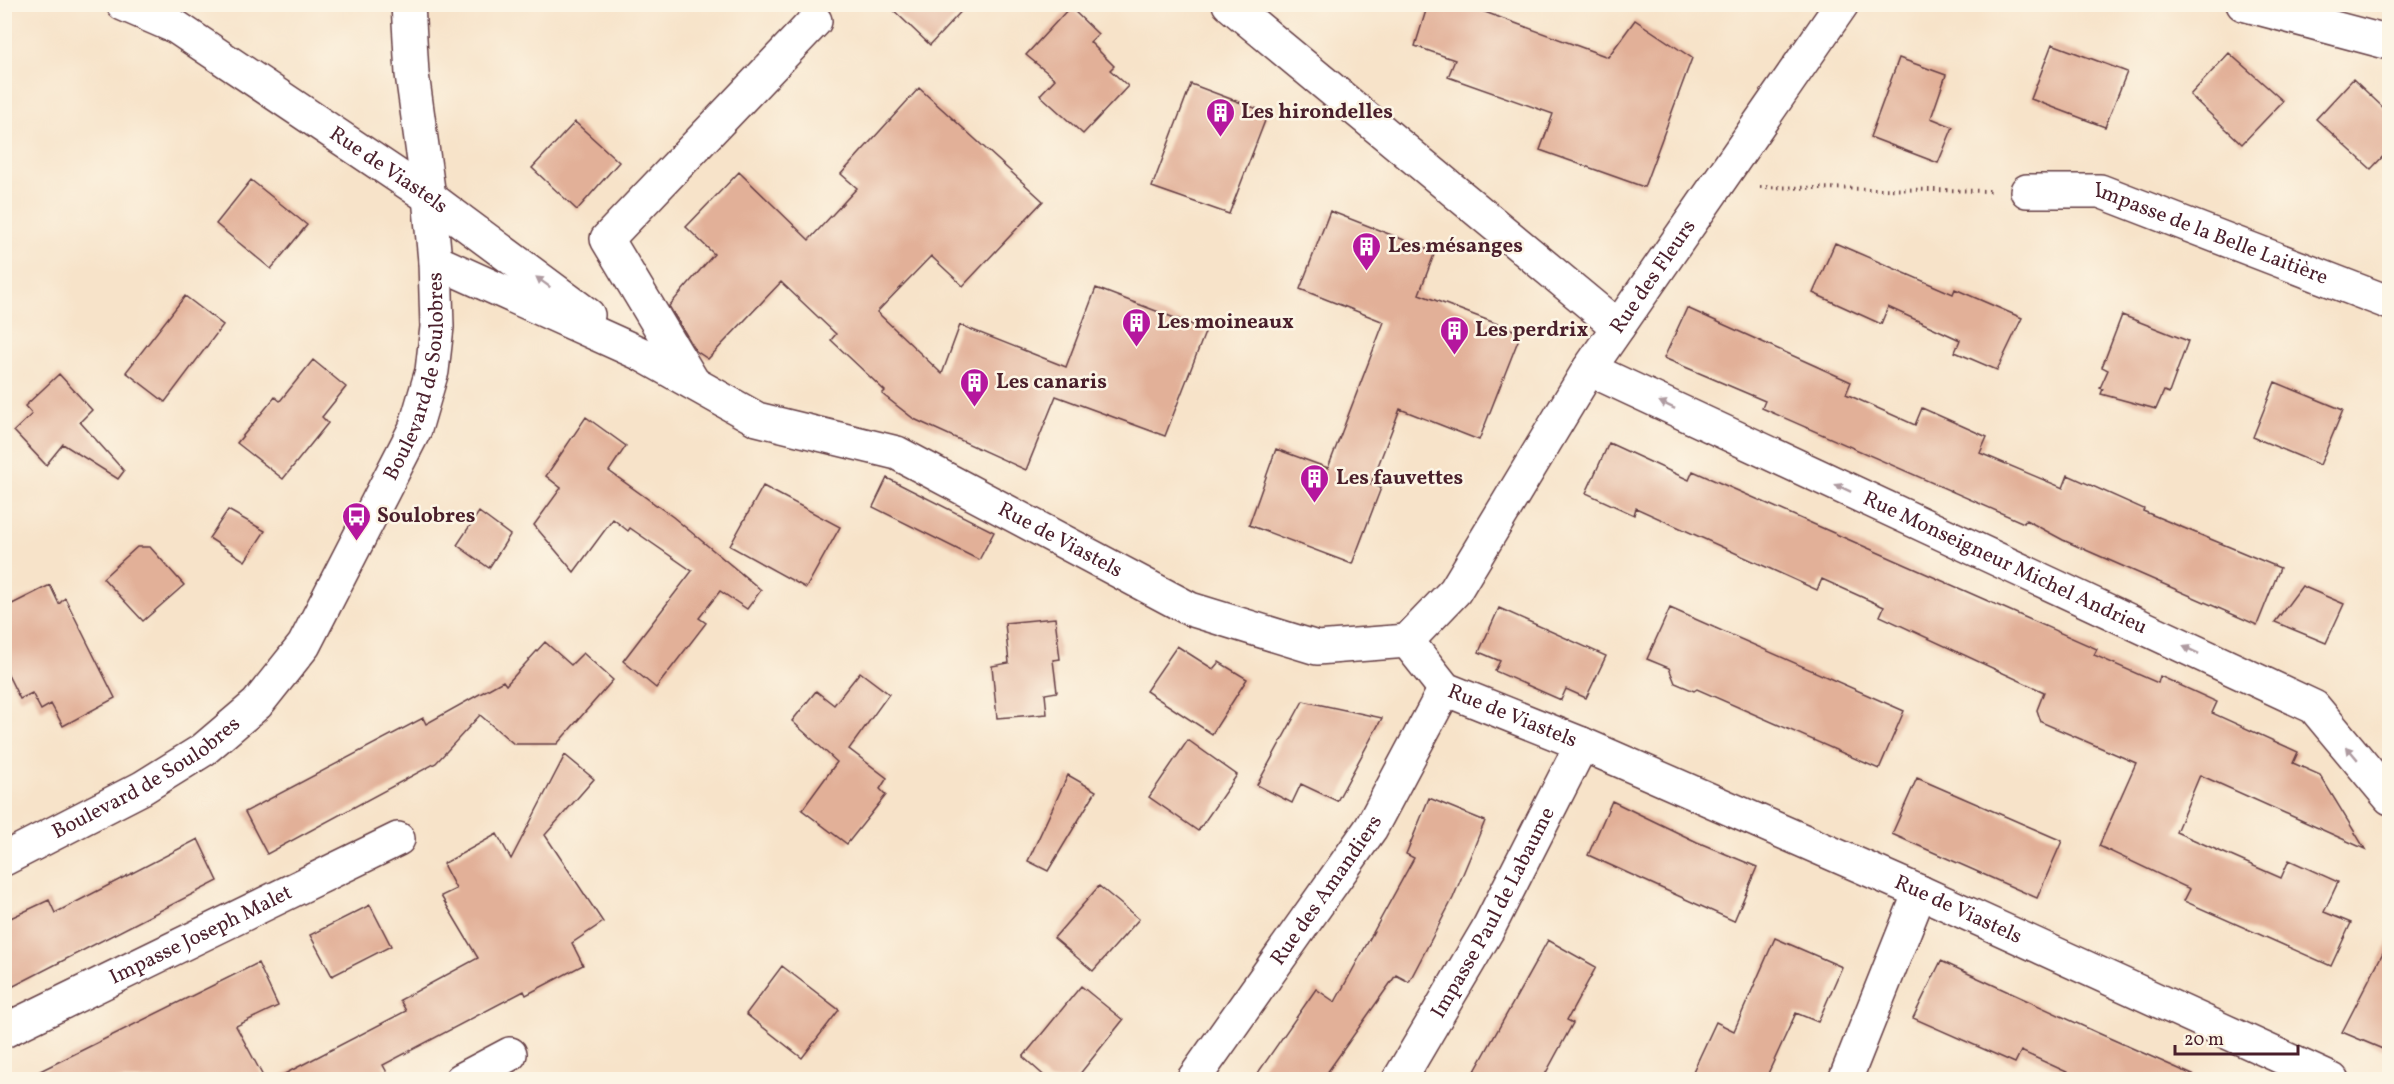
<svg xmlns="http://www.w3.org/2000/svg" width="2394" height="1084" viewBox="0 0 2394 1084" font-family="Vollkorn,serif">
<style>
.building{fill:#e2b098}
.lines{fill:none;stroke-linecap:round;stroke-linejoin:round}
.minor-casing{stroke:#643c43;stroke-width:36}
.path{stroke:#643c43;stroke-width:4;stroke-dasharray:1.5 4.5;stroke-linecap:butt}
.minor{stroke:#fff;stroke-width:33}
.oneway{fill:#ae9aa0}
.labels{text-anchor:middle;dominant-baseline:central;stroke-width:5;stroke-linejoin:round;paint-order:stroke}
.poi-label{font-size:21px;font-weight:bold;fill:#4a1f2b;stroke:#fcf5e5;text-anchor:start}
.street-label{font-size:21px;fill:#4a1f2b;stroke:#fcf5e5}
</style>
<rect width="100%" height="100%" fill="#fcf5e5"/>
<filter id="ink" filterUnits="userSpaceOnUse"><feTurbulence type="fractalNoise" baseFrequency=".0167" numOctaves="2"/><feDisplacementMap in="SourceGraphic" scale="12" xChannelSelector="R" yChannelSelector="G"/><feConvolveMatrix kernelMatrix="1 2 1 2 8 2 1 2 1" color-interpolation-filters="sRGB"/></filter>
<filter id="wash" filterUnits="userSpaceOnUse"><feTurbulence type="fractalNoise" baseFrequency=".008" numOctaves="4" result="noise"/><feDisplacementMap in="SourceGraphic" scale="24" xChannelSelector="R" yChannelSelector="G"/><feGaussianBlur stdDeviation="1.35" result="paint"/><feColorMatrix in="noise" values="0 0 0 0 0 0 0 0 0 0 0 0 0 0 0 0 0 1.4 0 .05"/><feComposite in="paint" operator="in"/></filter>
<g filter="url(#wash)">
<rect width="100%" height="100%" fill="#f7e3c9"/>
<g id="blocks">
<path class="building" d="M 887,4 L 968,4 L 930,45 Z
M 1428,4 L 1463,4 L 1608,57 L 1635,20 L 1692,58 L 1644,187 L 1540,150 L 1553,114 L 1448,77 L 1455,60 L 1415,46 Z
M 1070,7 L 1098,34 L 1090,42 L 1114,66 L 1110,70 L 1128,86 L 1083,134 L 1040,95 L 1055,79 L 1026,55 Z
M 2052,44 L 2127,72 L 2105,127 L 2031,99 Z
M 2229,53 L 2283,101 L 2242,144 L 2190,95 Z
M 1899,58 L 1946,75 L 1931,118 L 1953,127 L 1938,163 L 1870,137 Z
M 2353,79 L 2390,114 L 2390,149 L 2371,169 L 2316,119 Z
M 1191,84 L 1268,113 L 1229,214 L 1152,187 Z
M 919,88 L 1043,201 L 963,286 L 931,256 L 877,312 L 942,374 L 960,325 L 1066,367 L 1096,288 L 1206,330 L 1165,436 L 1056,396 L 1026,470 L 914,419 L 882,394 L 885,391 L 831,340 L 836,334 L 781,282 L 708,359 L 696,351 L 669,306 L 714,254 L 686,227 L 739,172 L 809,240 L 857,188 L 841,174 Z
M 575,122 L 619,162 L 577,210 L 532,168 Z
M 251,180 L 307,225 L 271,269 L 216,224 Z
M 1330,211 L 1435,252 L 1419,294 L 1521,333 L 1479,440 L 1400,409 L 1371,484 L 1381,488 L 1352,564 L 1249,525 L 1276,449 L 1328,468 L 1384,322 L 1300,289 Z
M 1835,243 L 1953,294 L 1955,289 L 2022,318 L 1997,370 L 1955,352 L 1960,340 L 1888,307 L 1881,324 L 1813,293 Z
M 185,296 L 223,325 L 165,402 L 126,372 Z
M 1687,308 L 1851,382 L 1846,394 L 1915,425 L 1922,408 L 1987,437 L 1980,453 L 2063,488 L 2068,475 L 2144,509 L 2143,511 L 2280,568 L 2257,625 L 2063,540 L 2026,520 L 2024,523 L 1762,408 L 1765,401 L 1664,358 Z
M 2122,315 L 2188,341 L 2169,393 L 2164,391 L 2156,409 L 2101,394 L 2103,389 L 2100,388 L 2108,370 L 2102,367 Z
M 313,360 L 346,387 L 322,417 L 328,423 L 283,479 L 237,443 L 275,397 L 280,401 Z
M 59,374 L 92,410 L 80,422 L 124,471 L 118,479 L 63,444 L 46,465 L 14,431 L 32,414 L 25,406 Z
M 2275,382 L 2343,410 L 2320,465 L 2253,437 Z
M 586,417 L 626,446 L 609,471 L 673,517 L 761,590 L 747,609 L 720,591 L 699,618 L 706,623 L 656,688 L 623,661 L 692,571 L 630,528 L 628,531 L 613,519 L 574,572 L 534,525 L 561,488 L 546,476 Z
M 1609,443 L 1689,480 L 1693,471 L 2097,649 L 2094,655 L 2158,683 L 2160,676 L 2217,702 L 2212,713 L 2298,752 L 2293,763 L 2320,775 L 2365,849 L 2200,775 L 2176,832 L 2281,878 L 2289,860 L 2338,882 L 2324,912 L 2351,923 L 2331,966 L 2184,901 L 2190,889 L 2099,846 L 2136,763 L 2041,722 L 2037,710 L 2044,692 L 1880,616 L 1884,607 L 1822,579 L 1817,590 L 1636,508 L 1634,515 L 1586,493 Z
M 887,478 L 994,532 L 979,560 L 873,507 Z
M 763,486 L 840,527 L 806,588 L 730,546 Z
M 228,510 L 265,531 L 245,561 L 209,538 Z
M 479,512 L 510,535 L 489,568 L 457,545 Z
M 137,547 L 150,547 L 184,585 L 143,621 L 103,578 Z
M 50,585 L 59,604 L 65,598 L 115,698 L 63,726 L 51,704 L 41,710 L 32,693 L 20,699 L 4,667 L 4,608 Z
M 2302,586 L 2344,604 L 2326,643 L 2275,622 Z
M 1499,608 L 1606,656 L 1586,698 L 1566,689 L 1561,700 L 1495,671 L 1500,661 L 1479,652 Z
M 1670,608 L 1904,711 L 1879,769 L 1697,689 L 1694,691 L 1675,683 L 1669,668 L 1647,659 Z
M 1055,618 L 1060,659 L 1053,660 L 1057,692 L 1045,694 L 1047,714 L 997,718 L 992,666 L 1009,663 L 1005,623 Z
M 545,642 L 571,665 L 583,653 L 613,680 L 557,744 L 514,744 L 480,715 L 436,763 L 267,854 L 245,812 L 423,718 L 426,724 L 503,681 L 506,685 Z
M 1177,646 L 1213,669 L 1219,662 L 1247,679 L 1212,734 L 1146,691 Z
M 860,672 L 889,694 L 849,749 L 887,778 L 880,789 L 886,795 L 847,844 L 802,810 L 837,762 L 792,721 L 816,691 L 834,705 Z
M 1303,701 L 1382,718 L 1337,801 L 1301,784 L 1292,803 L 1257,785 Z
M 1188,740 L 1237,775 L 1198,831 L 1149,797 Z
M 565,755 L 594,779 L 545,835 L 603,922 L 572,943 L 583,965 L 526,995 L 524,991 L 383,1065 L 391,1080 L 273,1080 L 406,1011 L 400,1000 L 478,958 L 441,896 L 456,889 L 443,864 L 497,834 L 511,859 Z
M 1068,775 L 1096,791 L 1048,871 L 1028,861 Z
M 1917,778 L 2062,841 L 2037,898 L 1892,834 Z
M 1429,798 L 1485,821 L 1453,898 L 1409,982 L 1396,975 L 1322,1080 L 1253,1080 L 1316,989 L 1335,1002 L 1414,858 L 1406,854 Z
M 1612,801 L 1697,842 L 1757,867 L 1734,921 L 1588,855 Z
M 198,839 L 218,881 L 4,991 L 4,921 L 49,900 L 55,913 Z
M 1099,886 L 1139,919 L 1093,971 L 1054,938 Z
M 370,905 L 391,946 L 332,976 L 310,935 Z
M 1775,938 L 1842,967 L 1818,1022 L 1796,1013 L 1765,1080 L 1689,1080 L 1716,1022 L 1734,1031 Z
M 2390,939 L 2390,1052 L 2342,1032 Z
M 1548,940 L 1596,967 L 1567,1020 L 1573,1023 L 1542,1080 L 1470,1080 Z
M 1941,961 L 2098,1033 L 2204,1080 L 2084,1080 L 2021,1051 L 2015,1063 L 1913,1018 Z
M 258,963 L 278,1006 L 236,1026 L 265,1080 L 22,1080 Z
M 782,966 L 839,1010 L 802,1058 L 746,1014 Z
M 1081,986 L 1123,1020 L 1075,1080 L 1049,1080 L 1023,1057 Z"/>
</g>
</g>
<g filter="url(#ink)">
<use href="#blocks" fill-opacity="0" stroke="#643c43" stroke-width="1.5"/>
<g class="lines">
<defs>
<g id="minor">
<path id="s1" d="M 123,4 L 176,27 L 429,197 L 588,315"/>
<path d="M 1229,4 L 1618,327"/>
<path d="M 2243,4 L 2390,43"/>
<path id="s2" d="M 2027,191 L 2100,191 L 2390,303"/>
<path id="s3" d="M 435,261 L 641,354 L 757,419 L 897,453 L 1190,609 L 1317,648 L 1407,641 L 1445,689 L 1582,744 L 1920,892 L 2332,1080"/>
<path id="s4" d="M 1589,369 L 2314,707 L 2390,798"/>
<path d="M 693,382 L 607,239 L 815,21"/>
<path id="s5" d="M 1407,641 L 1455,591 L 1589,369 L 1842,4"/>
<path id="s6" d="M 4,859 L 142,788 L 203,750 L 257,704 L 304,645 L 415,429 L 432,371 L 437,327 L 435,261 L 429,197 L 412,74 L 408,4"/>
<path id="s7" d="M 4,1031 L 398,839"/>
<path d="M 461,1080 L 510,1054"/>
<path id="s8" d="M 1193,1080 L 1371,828 L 1445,689"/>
<path id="s9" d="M 1399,1080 L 1488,929 L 1582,744"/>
<path d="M 1845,1080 L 1920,892"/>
</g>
</defs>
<use href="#minor" class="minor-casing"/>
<path class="path" d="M 1760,187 L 1990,191"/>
<use href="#minor" class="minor"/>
</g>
<defs><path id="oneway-solid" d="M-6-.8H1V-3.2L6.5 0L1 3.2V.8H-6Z" transform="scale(1.5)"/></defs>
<g class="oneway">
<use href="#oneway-solid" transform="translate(543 282) rotate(-144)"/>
<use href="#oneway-solid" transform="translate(1667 405) rotate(-155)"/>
<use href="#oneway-solid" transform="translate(1843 488) rotate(-155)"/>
<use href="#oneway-solid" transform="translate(2191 650) rotate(-155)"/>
<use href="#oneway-solid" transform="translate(2352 753) rotate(-130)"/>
</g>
</g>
<defs>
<symbol id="building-pin" viewBox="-11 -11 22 30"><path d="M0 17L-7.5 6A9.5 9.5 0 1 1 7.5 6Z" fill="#b5179e" stroke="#fcf5e5"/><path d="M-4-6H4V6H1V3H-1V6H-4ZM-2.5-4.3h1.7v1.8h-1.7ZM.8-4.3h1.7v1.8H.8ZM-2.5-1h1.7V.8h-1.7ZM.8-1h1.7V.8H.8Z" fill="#fff"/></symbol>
<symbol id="bus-pin" viewBox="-11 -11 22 30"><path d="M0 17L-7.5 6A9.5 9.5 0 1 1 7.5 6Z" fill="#b5179e" stroke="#fcf5e5"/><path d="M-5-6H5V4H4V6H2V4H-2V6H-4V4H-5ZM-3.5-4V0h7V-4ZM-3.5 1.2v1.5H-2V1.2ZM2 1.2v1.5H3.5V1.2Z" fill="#fff"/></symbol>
</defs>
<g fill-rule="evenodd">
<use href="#building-pin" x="1204" y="96" width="33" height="45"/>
<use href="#building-pin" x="1350" y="230" width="33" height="45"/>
<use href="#building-pin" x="1120" y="306" width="33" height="45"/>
<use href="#building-pin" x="1438" y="314" width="33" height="45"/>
<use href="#building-pin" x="958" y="366" width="33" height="45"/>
<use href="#building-pin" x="1298" y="462" width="33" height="45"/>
<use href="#bus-pin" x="340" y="500" width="33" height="45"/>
</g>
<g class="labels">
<g class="poi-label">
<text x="1241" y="112">Les hirondelles</text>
<text x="1388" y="246">Les mésanges</text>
<text x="1157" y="322">Les moineaux</text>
<text x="1475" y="330">Les perdrix</text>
<text x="996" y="382">Les canaris</text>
<text x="1336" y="478">Les fauvettes</text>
<text x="377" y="516">Soulobres</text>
</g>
<g class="street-label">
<text stroke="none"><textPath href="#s1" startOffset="314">Rue de Viastels</textPath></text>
<text stroke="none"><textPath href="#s2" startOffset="192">Impasse de la Belle Laitière</textPath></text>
<text stroke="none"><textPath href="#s5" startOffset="441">Rue des Fleurs</textPath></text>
<text stroke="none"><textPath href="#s6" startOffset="668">Boulevard de Soulobres</textPath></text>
<text stroke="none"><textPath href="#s3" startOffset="688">Rue de Viastels</textPath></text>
<text stroke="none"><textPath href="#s4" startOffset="459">Rue Monseigneur Michel Andrieu</textPath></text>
<text stroke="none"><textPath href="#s3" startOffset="1192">Rue de Viastels</textPath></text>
<text stroke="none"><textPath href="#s6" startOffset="164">Boulevard de Soulobres</textPath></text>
<text stroke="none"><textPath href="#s8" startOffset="232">Rue des Amandiers</textPath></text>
<text stroke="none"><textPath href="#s3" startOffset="1678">Rue de Viastels</textPath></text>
<text stroke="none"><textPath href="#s9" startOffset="192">Impasse Paul de Labaume</textPath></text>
<text stroke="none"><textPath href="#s7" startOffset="219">Impasse Joseph Malet</textPath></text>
</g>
</g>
<rect width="2394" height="1084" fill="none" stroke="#fcf5e5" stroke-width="24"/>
<path d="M2175 1045v9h123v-9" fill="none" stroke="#4a1f2b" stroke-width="3"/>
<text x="2184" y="1045" font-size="18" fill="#4a1f2b" stroke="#fcf5e5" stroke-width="4.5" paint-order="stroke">20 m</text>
</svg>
